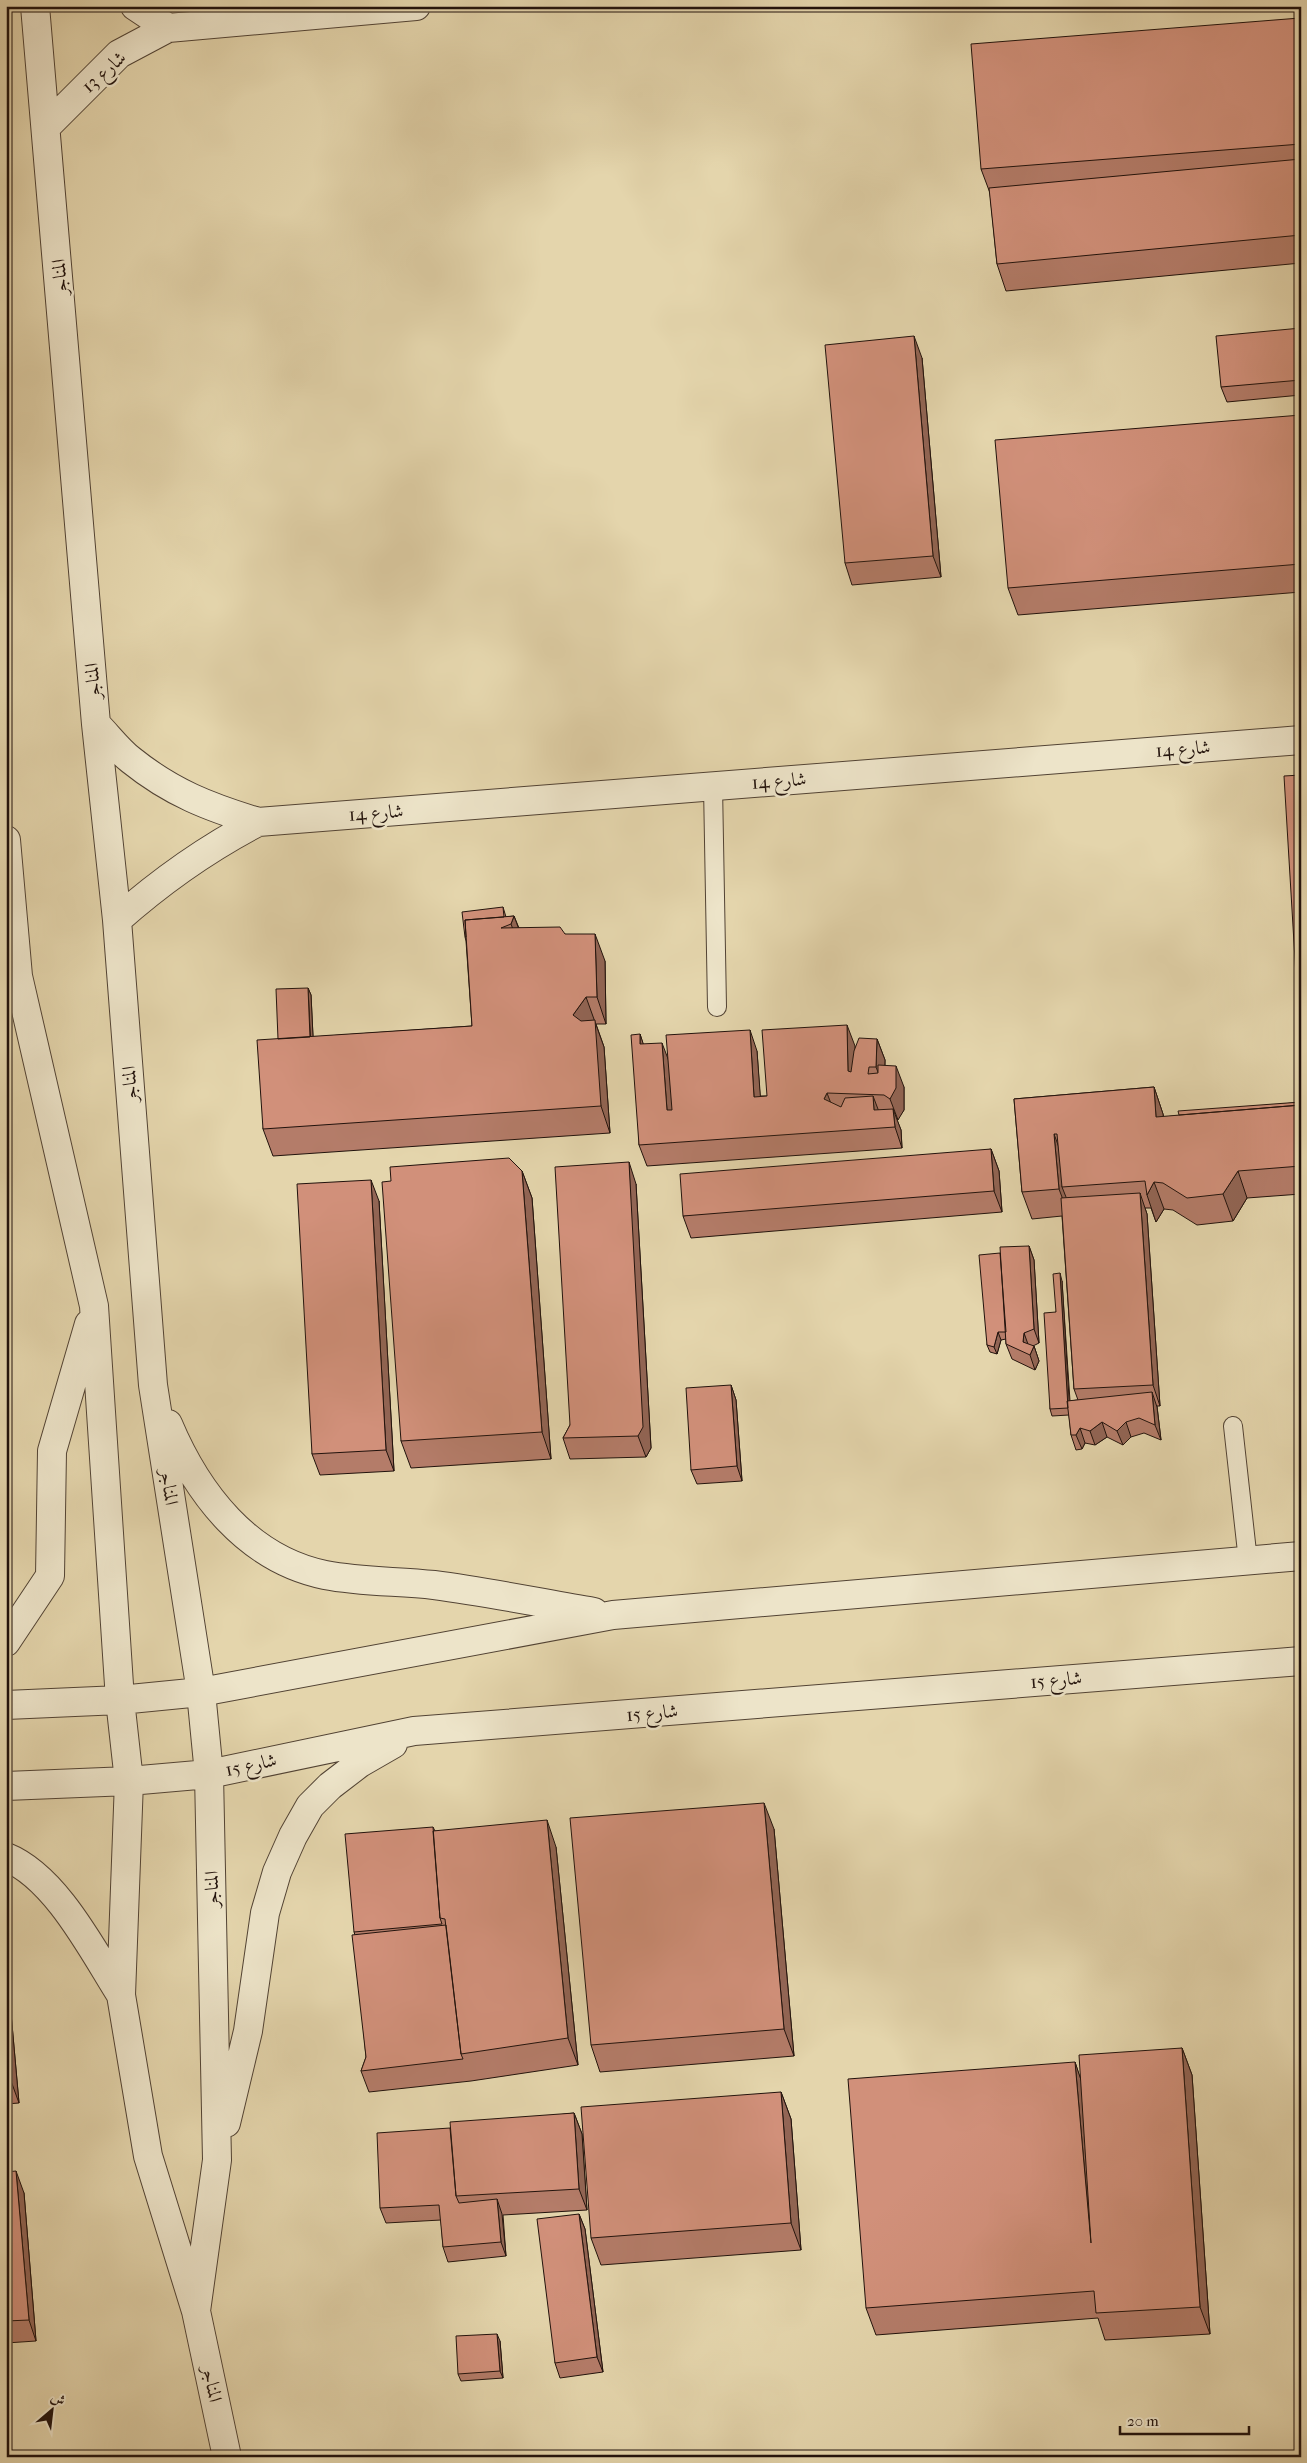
<svg xmlns="http://www.w3.org/2000/svg" width="1307" height="2463" viewBox="0 0 1307 2463" font-family="'IM FELL French Canon',Amiri,serif">
<style>
.lines{fill:none;stroke-linecap:round;stroke-linejoin:round}
.lane-casing{stroke:#524334;stroke-width:20}
.street-casing{stroke:#524334;stroke-width:30}
.lane{stroke:#ede4c9;stroke-width:18}
.street{stroke:#ede4c9;stroke-width:28}
.wall{fill:#b47c69;stroke:#21120c}
.shaded-wall{fill:#926555;stroke:#21120c}
.building{fill:#d1907a;stroke:#21120c}
.labels{text-anchor:middle;dominant-baseline:central;stroke-width:5;stroke-linejoin:round;paint-order:stroke}
.street-label{font-size:19px;fill:#21120c;stroke:#ede4c9}
</style>
<rect width="100%" height="100%" fill="#e4d5ac"/>
<filter id="stains"><feTurbulence type="fractalNoise" baseFrequency=".004" numOctaves="4"/><feColorMatrix values="0 0 0 0 .2 0 0 0 0 .09 0 0 0 0 .02 0 0 0 .5 -.17"/></filter>
<radialGradient id="worn" r=".72"><stop offset=".6" stop-color="#630" stop-opacity="0"/><stop offset="1" stop-color="#630" stop-opacity=".3"/></radialGradient>
<g class="lines">
<defs>
<path id="lane" d="M 713,786 L 717,1007
M 1233,1426 L 1248,1561"/>
<path id="street" d="M 35,6 L 96,724 L 117,920 L 153,1385 L 201,1692 L 209,1774 L 217,2160 L 196,2311
M 135,6 L 168,28
M 47,126 L 119,54 L 168,28 L 416,6
M 96,724 C 108,736 118,750 131,760 C 172,793 209,807 258,822 L 1301,740
M 6,840 L 18,976 L 94,1306 L 120,1700 L 129,1781 L 121,1995 L 148,2156 L 196,2311 L 227,2457
M 117,920 C 161,881 206,849 258,822
M 168,1424 C 197,1493 247,1559 325,1575 C 361,1582 398,1581 434,1585 C 488,1592 541,1603 594,1612
M 6,1642 L 50,1576 L 52,1451 L 89,1324
M 6,1705 L 120,1700 L 201,1692 L 613,1615 L 1301,1556
M 6,1786 L 129,1781 L 209,1774 L 414,1731 L 1301,1661
M 6,1857 C 56,1877 93,1951 121,1995
M 226,2123 L 248,2031 L 265,1913 L 277,1872 L 293,1836 L 310,1806 L 330,1786 L 360,1763 L 393,1744"/>
</defs>
<use href="#lane" class="lane-casing"/>
<use href="#street" class="street-casing"/>
<use href="#lane" class="lane"/>
<use href="#street" class="street"/>
</g>
<path class="wall" d="M 1301,21 L 1301,263 L 1006,291 L 997,264 L 990,193 L 981,169 Z
M 1301,328 L 1301,395 L 1227,402 L 1221,387 Z
M 922,358 L 941,577 L 852,585 L 845,563 Z
M 1301,415 L 1301,592 L 1018,615 L 1008,588 Z
M 503,907 L 506,917 L 514,916 L 519,928 L 565,934 L 605,961 L 606,1024 L 596,1024 L 604,1047 L 610,1133 L 273,1156 L 263,1129 L 278,1039 L 308,988 L 311,995 L 313,1037 L 472,1026 L 466,941 L 465,937 Z
M 640,1034 L 643,1044 L 668,1059 L 757,1051 L 760,1096 L 767,1096 L 855,1046 L 855,1048 L 877,1039 L 885,1060 L 885,1065 L 904,1087 L 904,1110 L 897,1120 L 901,1130 L 902,1148 L 647,1166 L 639,1145 Z
M 1154,1087 L 1164,1117 L 1301,1102 L 1301,1194 L 1247,1198 L 1233,1221 L 1197,1225 L 1173,1210 L 1164,1209 L 1156,1222 L 1151,1208 L 1145,1208 L 1147,1214 L 1160,1406 L 1157,1406 L 1161,1440 L 1144,1433 L 1131,1437 L 1123,1445 L 1107,1437 L 1095,1445 L 1085,1443 L 1082,1449 L 1076,1450 L 1071,1435 L 1069,1415 L 1052,1416 L 1050,1409 L 1056,1312 L 1062,1281 L 1070,1401 L 1078,1400 L 1074,1389 L 1062,1216 L 1032,1219 L 1022,1192 L 1014,1099 Z
M 991,1149 L 999,1171 L 1002,1212 L 691,1238 L 683,1216 Z
M 522,1171 L 532,1198 L 551,1459 L 411,1468 L 401,1441 Z
M 636,1184 L 651,1448 L 646,1457 L 570,1459 L 563,1438 L 570,1425 Z
M 379,1201 L 394,1471 L 320,1475 L 312,1454 Z
M 1029,1246 L 1034,1260 L 1039,1343 L 1033,1346 L 1034,1346 L 1039,1361 L 1035,1370 L 1012,1359 L 1006,1344 L 1006,1339 L 1001,1340 L 997,1354 L 990,1352 L 987,1345 L 1000,1253 L 1001,1257 Z
M 731,1385 L 736,1400 L 742,1481 L 697,1484 L 691,1470 Z
M 6,1506 L 10,1540 L 6,1540 Z
M 433,1827 L 435,1831 L 556,1847 L 578,2065 L 471,2081 L 369,2092 L 361,2071 L 366,2057 L 355,1935 L 354,1932 Z
M 774,1829 L 794,2056 L 600,2072 L 591,2045 Z
M 6,1957 L 19,2103 L 6,2104 Z
M 1182,2048 L 1192,2075 L 1210,2334 L 1105,2340 L 1098,2318 L 876,2335 L 866,2308 L 1075,2062 L 1080,2078 Z
M 781,2092 L 791,2119 L 801,2250 L 601,2265 L 591,2238 Z
M 574,2113 L 582,2134 L 587,2210 L 503,2215 L 506,2256 L 448,2262 L 443,2247 L 441,2220 L 386,2223 L 380,2208 L 450,2128 Z
M 6,2125 L 8,2131 L 10,2172 L 24,2193 L 36,2341 L 6,2343 Z
M 579,2214 L 585,2229 L 603,2372 L 560,2378 L 555,2363 Z
M 500,2341 L 503,2378 L 461,2381 L 458,2374 Z"/>
<path class="shaded-wall" d="M 914,336 L 922,358 L 941,577 L 933,556 Z
M 514,916 L 524,943 L 521,951 L 511,924 Z
M 595,934 L 605,961 L 606,1024 L 597,997 Z
M 308,988 L 311,995 L 314,1056 L 311,1048 Z
M 586,997 L 604,1047 L 610,1133 L 601,1106 L 583,1042 L 573,1015 Z
M 847,1025 L 855,1046 L 855,1092 L 848,1071 Z
M 750,1030 L 757,1051 L 762,1118 L 754,1097 Z
M 640,1034 L 647,1055 L 640,1044 Z
M 877,1039 L 885,1060 L 884,1088 L 876,1067 Z
M 662,1043 L 670,1064 L 675,1131 L 667,1110 Z
M 896,1066 L 904,1087 L 904,1110 L 898,1120 L 890,1099 Z
M 1154,1087 L 1163,1114 L 1166,1144 L 1156,1117 Z
M 827,1093 L 835,1114 L 824,1099 Z
M 873,1096 L 881,1117 L 874,1110 Z
M 893,1109 L 901,1130 L 902,1148 L 895,1127 Z
M 1054,1134 L 1064,1161 L 1062,1187 L 1068,1202 L 1069,1216 L 1059,1189 Z
M 991,1149 L 999,1171 L 1002,1212 L 994,1191 Z
M 629,1162 L 636,1184 L 651,1448 L 646,1457 L 638,1436 Z
M 522,1171 L 532,1198 L 551,1459 L 542,1432 Z
M 1238,1171 L 1247,1198 L 1233,1221 L 1223,1194 Z
M 371,1180 L 379,1201 L 394,1471 L 386,1450 Z
M 1154,1182 L 1164,1209 L 1156,1222 L 1147,1195 Z
M 1140,1193 L 1147,1214 L 1160,1406 L 1153,1385 Z
M 1029,1246 L 1034,1260 L 1039,1343 L 1034,1329 Z
M 1060,1273 L 1062,1281 L 1070,1415 L 1068,1408 Z
M 998,1332 L 1001,1340 L 997,1354 L 994,1347 Z
M 1024,1333 L 1029,1347 L 1023,1342 Z
M 1034,1346 L 1039,1361 L 1035,1370 L 1030,1355 Z
M 731,1385 L 736,1400 L 742,1481 L 737,1466 Z
M 1152,1392 L 1157,1407 L 1161,1440 L 1155,1425 Z
M 1102,1422 L 1107,1437 L 1095,1445 L 1090,1431 Z
M 1126,1422 L 1131,1437 L 1123,1445 L 1117,1431 Z
M 1080,1428 L 1085,1443 L 1082,1449 L 1076,1435 Z
M 6,1506 L 10,1540 L 6,1529 Z
M 764,1803 L 774,1829 L 794,2056 L 784,2029 Z
M 547,1820 L 556,1847 L 578,2065 L 568,2038 Z
M 6,1957 L 19,2103 L 11,2081 L 6,2025 Z
M 1182,2048 L 1192,2075 L 1210,2334 L 1200,2307 Z
M 1075,2062 L 1084,2089 L 1091,2243 Z
M 781,2092 L 791,2119 L 801,2250 L 791,2223 Z
M 574,2113 L 582,2134 L 587,2210 L 579,2189 Z
M 6,2125 L 8,2131 L 11,2185 L 6,2172 Z
M 16,2171 L 24,2193 L 36,2341 L 29,2320 Z
M 497,2199 L 502,2214 L 506,2256 L 501,2242 Z
M 579,2214 L 585,2229 L 603,2372 L 597,2357 Z
M 497,2334 L 500,2341 L 503,2378 L 500,2371 Z"/>
<path class="building" d="M 1300,18 L 1301,30 L 1301,144 L 981,169 L 971,44 Z
M 1301,159 L 1301,235 L 997,264 L 989,188 Z
M 1301,328 L 1301,380 L 1221,387 L 1216,336 Z
M 914,336 L 933,556 L 845,563 L 825,345 Z
M 1301,415 L 1301,564 L 1008,588 L 995,440 Z
M 1301,775 L 1301,1043 L 1300,1043 L 1284,776 Z
M 503,907 L 504,917 L 465,920 L 466,937 L 465,937 L 462,912 Z
M 514,916 L 511,924 L 501,928 L 560,927 L 565,934 L 595,934 L 597,997 L 586,997 L 573,1015 L 581,1021 L 595,1020 L 601,1106 L 263,1129 L 257,1040 L 472,1026 L 465,920 Z
M 308,988 L 310,1037 L 278,1039 L 276,989 Z
M 847,1025 L 848,1071 L 851,1072 L 854,1051 L 859,1038 L 877,1039 L 876,1067 L 869,1067 L 868,1074 L 878,1073 L 878,1065 L 896,1066 L 896,1088 L 890,1099 L 884,1095 L 827,1093 L 824,1099 L 841,1107 L 845,1098 L 873,1096 L 874,1110 L 893,1109 L 895,1127 L 639,1145 L 631,1035 L 640,1034 L 640,1044 L 662,1043 L 667,1110 L 672,1110 L 666,1035 L 750,1030 L 754,1097 L 767,1096 L 762,1030 Z
M 1154,1087 L 1156,1117 L 1301,1105 L 1301,1166 L 1238,1171 L 1223,1194 L 1187,1198 L 1163,1183 L 1154,1182 L 1147,1195 L 1145,1181 L 1062,1187 L 1057,1134 L 1054,1134 L 1059,1189 L 1022,1192 L 1014,1099 Z
M 1301,1102 L 1301,1105 L 1179,1115 L 1178,1111 Z
M 991,1149 L 994,1191 L 683,1216 L 680,1174 Z
M 509,1158 L 522,1171 L 542,1432 L 401,1441 L 382,1182 L 391,1181 L 390,1167 Z
M 629,1162 L 643,1427 L 638,1436 L 563,1438 L 570,1425 L 555,1167 Z
M 371,1180 L 386,1450 L 312,1454 L 297,1184 Z
M 1140,1193 L 1153,1385 L 1074,1389 L 1061,1198 Z
M 1029,1246 L 1034,1329 L 1024,1333 L 1023,1342 L 1034,1346 L 1030,1355 L 1006,1344 L 1000,1247 Z
M 1000,1253 L 1006,1332 L 998,1332 L 994,1347 L 987,1345 L 979,1255 Z
M 1060,1273 L 1068,1408 L 1050,1409 L 1044,1313 L 1056,1312 L 1053,1274 Z
M 731,1385 L 737,1466 L 691,1470 L 686,1388 Z
M 1152,1392 L 1155,1425 L 1139,1418 L 1126,1422 L 1117,1431 L 1102,1422 L 1090,1431 L 1080,1428 L 1076,1435 L 1071,1435 L 1067,1401 Z
M 764,1803 L 784,2029 L 591,2045 L 570,1818 Z
M 547,1820 L 568,2038 L 461,2054 L 445,1919 L 440,1918 L 433,1831 Z
M 433,1827 L 440,1918 L 442,1924 L 354,1932 L 345,1834 Z
M 446,1925 L 461,2054 L 463,2059 L 361,2071 L 366,2057 L 352,1935 Z
M 6,2025 L 11,2081 L 6,2082 Z
M 1182,2048 L 1200,2307 L 1096,2313 L 1094,2291 L 866,2308 L 848,2079 L 1075,2062 L 1091,2243 L 1079,2055 Z
M 781,2092 L 791,2223 L 591,2238 L 581,2107 Z
M 574,2113 L 579,2189 L 456,2196 L 450,2122 Z
M 450,2128 L 456,2196 L 459,2203 L 497,2199 L 501,2242 L 443,2247 L 439,2205 L 380,2208 L 377,2133 Z
M 16,2171 L 29,2320 L 6,2321 L 6,2172 Z
M 579,2214 L 597,2357 L 555,2363 L 537,2219 Z
M 497,2334 L 500,2371 L 458,2374 L 456,2336 Z"/>
<g class="labels">
<g class="street-label">
<text transform="translate(104 72) rotate(-42)">شارع 13</text>
<text transform="translate(60 277) rotate(-95)">المناجر</text>
<text transform="translate(93 681) rotate(-95)">المناجر</text>
<text transform="translate(1183 749) rotate(-4)">شارع 14</text>
<text transform="translate(779 781) rotate(-4)">شارع 14</text>
<text transform="translate(376 813) rotate(-4)">شارع 14</text>
<text transform="translate(130 1084) rotate(-94)">المناجر</text>
<text transform="translate(169 1487) rotate(81)">المناجر</text>
<text transform="translate(1056 1680) rotate(-5)">شارع 15</text>
<text transform="translate(652 1713) rotate(-5)">شارع 15</text>
<text transform="translate(251 1765) rotate(-12)">شارع 15</text>
<text transform="translate(212 1889) rotate(-91)">المناجر</text>
<text transform="translate(212 2384) rotate(78)">المناجر</text>
</g>
</g>
<rect width="1307" height="2463" fill="none" stroke="#e4d5ac" stroke-width="25"/>
<rect x="8" y="8" width="1292" height="2448" fill="none" stroke="#21120c" stroke-width="2.5"/>
<rect x="12" y="12" width="1282" height="2438" fill="none" stroke="#21120c"/>
<g transform="translate(52 2410) rotate(28)" stroke="#ede4c9" stroke-width="4" paint-order="stroke">
<path d="M0-4L9 19L0 12L-9 19Z" fill="#21120c"/>
<text y="-8" font-size="14" font-weight="bold" text-anchor="middle" fill="#21120c">ش</text>
</g>
<path d="M1120 2426v8h129v-8" fill="none" stroke="#21120c" stroke-width="2.5"/>
<text x="1127" y="2426" font-size="15" fill="#21120c" stroke="#ede4c9" stroke-width="4" paint-order="stroke">20 m</text>
<rect width="100%" height="100%" filter="url(#stains)"/>
<rect width="100%" height="100%" fill="url(#worn)"/>
</svg>
